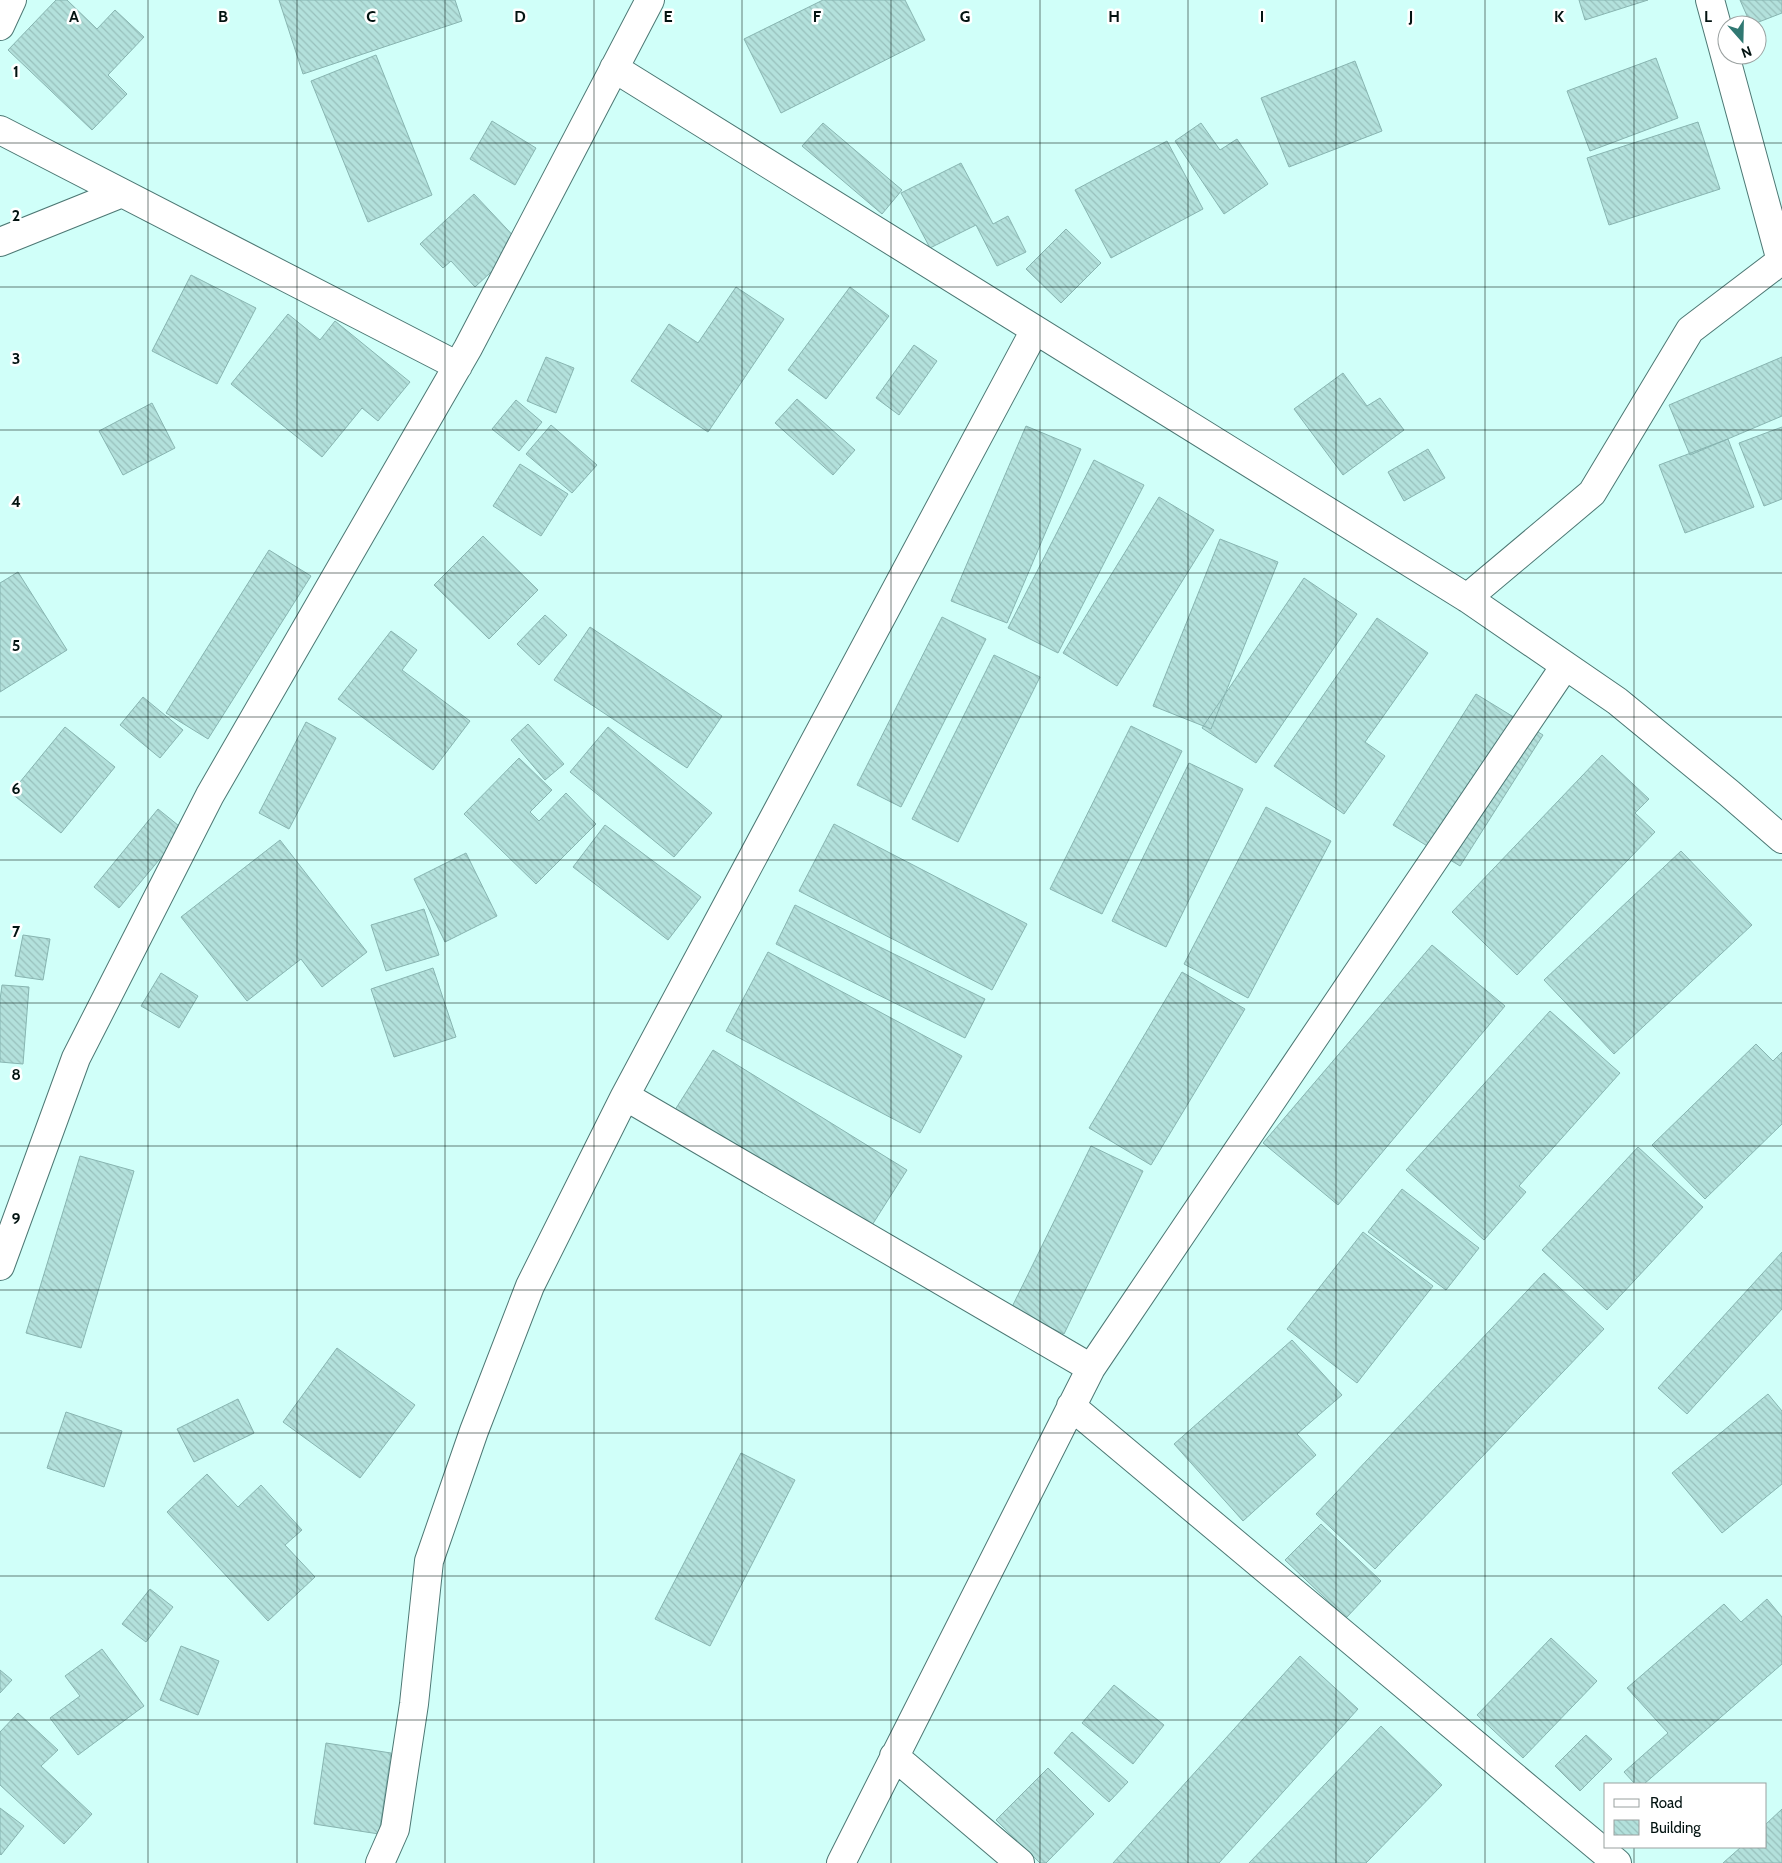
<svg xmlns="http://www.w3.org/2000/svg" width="1782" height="1863" viewBox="0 0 1782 1863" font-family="Cabin,sans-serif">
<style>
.building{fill:url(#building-back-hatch);stroke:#88b5b1}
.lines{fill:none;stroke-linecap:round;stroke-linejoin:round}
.minor-casing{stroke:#4d7874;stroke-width:30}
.minor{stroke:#fff;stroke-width:28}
.grid{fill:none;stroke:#031311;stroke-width:1;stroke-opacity:0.55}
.grid-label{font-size:16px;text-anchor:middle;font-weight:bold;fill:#031311;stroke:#fff;stroke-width:5;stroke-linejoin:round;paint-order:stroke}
</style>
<defs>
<pattern id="building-back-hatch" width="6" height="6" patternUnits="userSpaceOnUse" patternTransform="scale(1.25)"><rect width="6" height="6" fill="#b3e1dc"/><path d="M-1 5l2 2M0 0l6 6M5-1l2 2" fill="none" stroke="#98c0bc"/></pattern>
</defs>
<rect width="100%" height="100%" fill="#d0fff9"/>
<path class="building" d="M 56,0 L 67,0 L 97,29 L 115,10 L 144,37 L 108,75 L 127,94 L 92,130 L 8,50 Z
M 279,0 L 455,0 L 462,21 L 303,74 Z
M 823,0 L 905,0 L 925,40 L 781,113 L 744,39 Z
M 1579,0 L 1648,0 L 1585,20 Z
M 1740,0 L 1782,0 L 1782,13 L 1751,25 Z
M 376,55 L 432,195 L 368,222 L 311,81 Z
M 1656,58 L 1678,118 L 1590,151 L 1567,91 Z
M 1355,61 L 1382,131 L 1289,167 L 1261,98 Z
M 492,121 L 536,148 L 515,185 L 470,159 Z
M 1698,122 L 1720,189 L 1609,225 L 1587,158 Z
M 823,123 L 902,190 L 882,214 L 802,146 Z
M 1201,123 L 1220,150 L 1237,139 L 1268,184 L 1224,214 L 1175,141 Z
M 1167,141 L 1203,209 L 1111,258 L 1075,190 Z
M 961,163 L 993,224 L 1008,216 L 1026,252 L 997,266 L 976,225 L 930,248 L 901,193 Z
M 474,194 L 521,244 L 475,287 L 451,261 L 443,268 L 420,244 Z
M 1066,229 L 1101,263 L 1061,303 L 1026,269 Z
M 191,275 L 256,308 L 217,384 L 152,351 Z
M 736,287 L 784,319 L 708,432 L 631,381 L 669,324 L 698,343 Z
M 850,287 L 889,316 L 826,399 L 788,370 Z
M 288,314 L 320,340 L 335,321 L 410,382 L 378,421 L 362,408 L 322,457 L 231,384 Z
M 914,345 L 937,361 L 899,415 L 876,398 Z
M 546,357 L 574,368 L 556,413 L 527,401 Z
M 1782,357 L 1782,416 L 1690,455 L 1669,405 Z
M 1343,373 L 1367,406 L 1380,398 L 1404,430 L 1343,475 L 1294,409 Z
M 797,399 L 855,450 L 833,475 L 775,423 Z
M 516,400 L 542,422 L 519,451 L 492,429 Z
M 152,403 L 175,448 L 123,475 L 99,431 Z
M 551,425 L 597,465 L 572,493 L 526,454 Z
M 1026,426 L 1081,449 L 1007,623 L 951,601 Z
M 1782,427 L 1782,499 L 1764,506 L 1739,443 Z
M 1728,439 L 1754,507 L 1685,533 L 1659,465 Z
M 1428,449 L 1445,478 L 1404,501 L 1388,472 Z
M 1094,460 L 1144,485 L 1058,653 L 1008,628 Z
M 520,464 L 568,494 L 541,536 L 493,506 Z
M 1159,497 L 1214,530 L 1117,686 L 1063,653 Z
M 483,536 L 538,590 L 489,639 L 434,585 Z
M 1220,539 L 1278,562 L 1211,729 L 1153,706 Z
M 269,550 L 311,576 L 208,739 L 166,713 Z
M 18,572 L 67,650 L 0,692 L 0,583 Z
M 1304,578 L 1357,614 L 1256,763 L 1202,728 Z
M 545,615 L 567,635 L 539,665 L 517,644 Z
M 942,617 L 986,639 L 901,807 L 857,785 Z
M 1377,618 L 1428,653 L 1365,742 L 1385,756 L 1344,814 L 1274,766 Z
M 590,627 L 722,716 L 687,768 L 554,680 Z
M 391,631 L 417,650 L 402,670 L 470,721 L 433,770 L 338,699 Z
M 994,655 L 1040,677 L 958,842 L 912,819 Z
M 1476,694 L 1543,735 L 1460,866 L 1393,825 Z
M 143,697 L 183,730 L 160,758 L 120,725 Z
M 306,722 L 336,738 L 289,829 L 259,813 Z
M 528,724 L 564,764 L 545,780 L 511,740 Z
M 1131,726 L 1182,751 L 1102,914 L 1050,889 Z
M 65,727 L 115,767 L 61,833 L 11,793 Z
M 608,727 L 712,813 L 674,857 L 570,772 Z
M 1602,755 L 1649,799 L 1635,813 L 1655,832 L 1517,975 L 1452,912 Z
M 519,758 L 552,790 L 530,812 L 539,821 L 566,793 L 596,824 L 536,884 L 464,814 Z
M 1189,763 L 1243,789 L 1166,947 L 1112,921 Z
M 1266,807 L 1331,841 L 1248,998 L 1184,964 Z
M 158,809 L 184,830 L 119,908 L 94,887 Z
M 834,824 L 1027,924 L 992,990 L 799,891 Z
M 605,825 L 701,897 L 668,940 L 573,867 Z
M 280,840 L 367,952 L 322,987 L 301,959 L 247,1001 L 181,917 Z
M 1681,851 L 1752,925 L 1614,1054 L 1544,980 Z
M 466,853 L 497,916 L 445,942 L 414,879 Z
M 795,905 L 985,999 L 965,1038 L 776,944 Z
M 424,909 L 439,955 L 386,971 L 371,925 Z
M 23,935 L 50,939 L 43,980 L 15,976 Z
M 1432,945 L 1505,1006 L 1338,1205 L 1263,1143 Z
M 768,952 L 962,1056 L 920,1133 L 726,1031 Z
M 433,968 L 456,1037 L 394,1057 L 371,989 Z
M 1182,972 L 1245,1009 L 1151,1165 L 1089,1128 Z
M 161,973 L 198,996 L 179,1028 L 141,1006 Z
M 2,985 L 29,987 L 23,1064 L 0,1062 L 0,1000 Z
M 1550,1011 L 1620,1073 L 1519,1186 L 1526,1192 L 1484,1240 L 1406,1170 Z
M 1756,1044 L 1773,1061 L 1782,1052 L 1782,1124 L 1705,1199 L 1652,1145 Z
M 713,1050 L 907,1170 L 867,1233 L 673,1113 Z
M 1091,1146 L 1143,1171 L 1064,1334 L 1011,1309 Z
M 1638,1147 L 1703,1207 L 1607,1310 L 1542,1250 Z
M 80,1156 L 134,1171 L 81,1348 L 26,1333 Z
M 1402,1189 L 1479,1248 L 1446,1290 L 1368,1232 Z
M 1363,1232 L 1433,1286 L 1357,1383 L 1287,1329 Z
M 1782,1252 L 1782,1309 L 1687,1414 L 1658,1388 Z
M 1544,1273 L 1604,1329 L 1375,1569 L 1316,1514 Z
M 1292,1340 L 1342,1395 L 1297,1434 L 1316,1455 L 1243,1521 L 1174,1444 Z
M 337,1348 L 415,1405 L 360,1478 L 283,1422 Z
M 1768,1394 L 1782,1411 L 1782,1484 L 1722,1533 L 1672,1473 Z
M 238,1399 L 254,1433 L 194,1462 L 177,1429 Z
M 66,1412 L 122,1431 L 104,1487 L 47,1468 Z
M 741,1453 L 795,1480 L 710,1646 L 655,1619 Z
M 207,1474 L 238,1507 L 261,1485 L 302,1530 L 285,1545 L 315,1577 L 268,1621 L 167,1512 Z
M 1321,1524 L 1381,1581 L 1346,1618 L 1285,1560 Z
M 150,1589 L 173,1607 L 146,1642 L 122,1624 Z
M 1767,1599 L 1782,1617 L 1782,1664 L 1644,1784 L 1635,1784 L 1624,1772 L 1668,1733 L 1627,1688 L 1724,1604 L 1741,1622 Z
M 1551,1638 L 1597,1681 L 1523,1758 L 1477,1715 Z
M 181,1646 L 219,1661 L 198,1715 L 160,1700 Z
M 102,1649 L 144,1706 L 78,1755 L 50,1718 L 80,1696 L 65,1676 Z
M 1300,1656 L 1358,1709 L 1219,1863 L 1113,1863 Z
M 0,1670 L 12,1680 L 0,1693 Z
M 1114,1685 L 1164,1725 L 1133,1764 L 1082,1723 Z
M 18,1713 L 58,1750 L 41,1766 L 92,1814 L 64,1844 L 0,1785 L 0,1732 Z
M 1381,1726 L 1442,1785 L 1366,1863 L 1249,1863 Z
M 1072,1732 L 1128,1782 L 1109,1802 L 1054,1753 Z
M 1586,1735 L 1612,1759 L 1580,1791 L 1555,1766 Z
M 326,1743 L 391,1753 L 379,1834 L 314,1824 Z
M 1048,1768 L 1094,1814 L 1046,1863 L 1040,1863 L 996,1820 Z
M 0,1808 L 24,1826 L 1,1855 L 0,1854 Z
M 1782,1809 L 1782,1863 L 1723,1863 L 1741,1847 L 1766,1847 L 1766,1824 Z"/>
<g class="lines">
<defs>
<path id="minor" d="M 1710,0 L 1781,261
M 0,26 L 12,0
M 614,68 L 1467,598 L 1617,701 L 1729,793 L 1782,839
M 0,130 L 458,366
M 0,242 L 122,193
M 1467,598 L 1592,493 L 1690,330 L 1782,260
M 625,1096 L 1091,1368
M 0,1266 L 76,1058 L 210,795 L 468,348 L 650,0
M 1071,1406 L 1617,1863
M 894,1756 L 1020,1863
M 380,1863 L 395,1829 L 414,1704 L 429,1561 L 474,1431 L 530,1286 L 625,1096 L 1035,330
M 841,1863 L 1091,1368 L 1565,666"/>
</defs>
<use href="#minor" class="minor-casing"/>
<use href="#minor" class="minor"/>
</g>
<path class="grid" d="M 148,0 L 148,1863M 297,0 L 297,1863M 445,0 L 445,1863M 594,0 L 594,1863M 742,0 L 742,1863M 891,0 L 891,1863M 1040,0 L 1040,1863M 1188,0 L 1188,1863M 1336,0 L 1336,1863M 1485,0 L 1485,1863M 1634,0 L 1634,1784M 0,143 L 1782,143M 0,287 L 1782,287M 0,430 L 1782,430M 0,573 L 1782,573M 0,717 L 1782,717M 0,860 L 1782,860M 0,1003 L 1782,1003M 0,1146 L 1782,1146M 0,1290 L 1782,1290M 0,1433 L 1782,1433M 0,1576 L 1782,1576M 0,1720 L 1782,1720M 1634,1847 L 1634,1863"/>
<g class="grid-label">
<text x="74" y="22">A</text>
<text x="223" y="22">B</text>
<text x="371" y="22">C</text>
<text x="520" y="22">D</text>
<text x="668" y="22">E</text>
<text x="817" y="22">F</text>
<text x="965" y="22">G</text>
<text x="1114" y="22">H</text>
<text x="1262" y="22">I</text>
<text x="1411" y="22">J</text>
<text x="1559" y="22">K</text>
<text x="1708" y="22">L</text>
<text x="16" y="77">1</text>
<text x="16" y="221">2</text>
<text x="16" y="364">3</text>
<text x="16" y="507">4</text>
<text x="16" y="651">5</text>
<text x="16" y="794">6</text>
<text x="16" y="937">7</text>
<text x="16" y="1080">8</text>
<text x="16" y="1224">9</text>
</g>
<rect x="1604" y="1783" width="162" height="65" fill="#ffffff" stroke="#9aa1a0"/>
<rect x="1614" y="1799" width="25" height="8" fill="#ffffff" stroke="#9aa1a0"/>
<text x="1650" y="1808" font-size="15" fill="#031311">Road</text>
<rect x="1614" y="1820" width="25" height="15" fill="url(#building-back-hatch)" stroke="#9aa1a0"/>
<text x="1650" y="1833" font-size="15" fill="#031311">Building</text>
<g transform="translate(1742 40) rotate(160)"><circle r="24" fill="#ffffff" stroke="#9aa1a0"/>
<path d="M0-4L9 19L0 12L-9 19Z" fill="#307872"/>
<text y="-8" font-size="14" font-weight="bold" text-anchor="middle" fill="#031311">N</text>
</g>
</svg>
